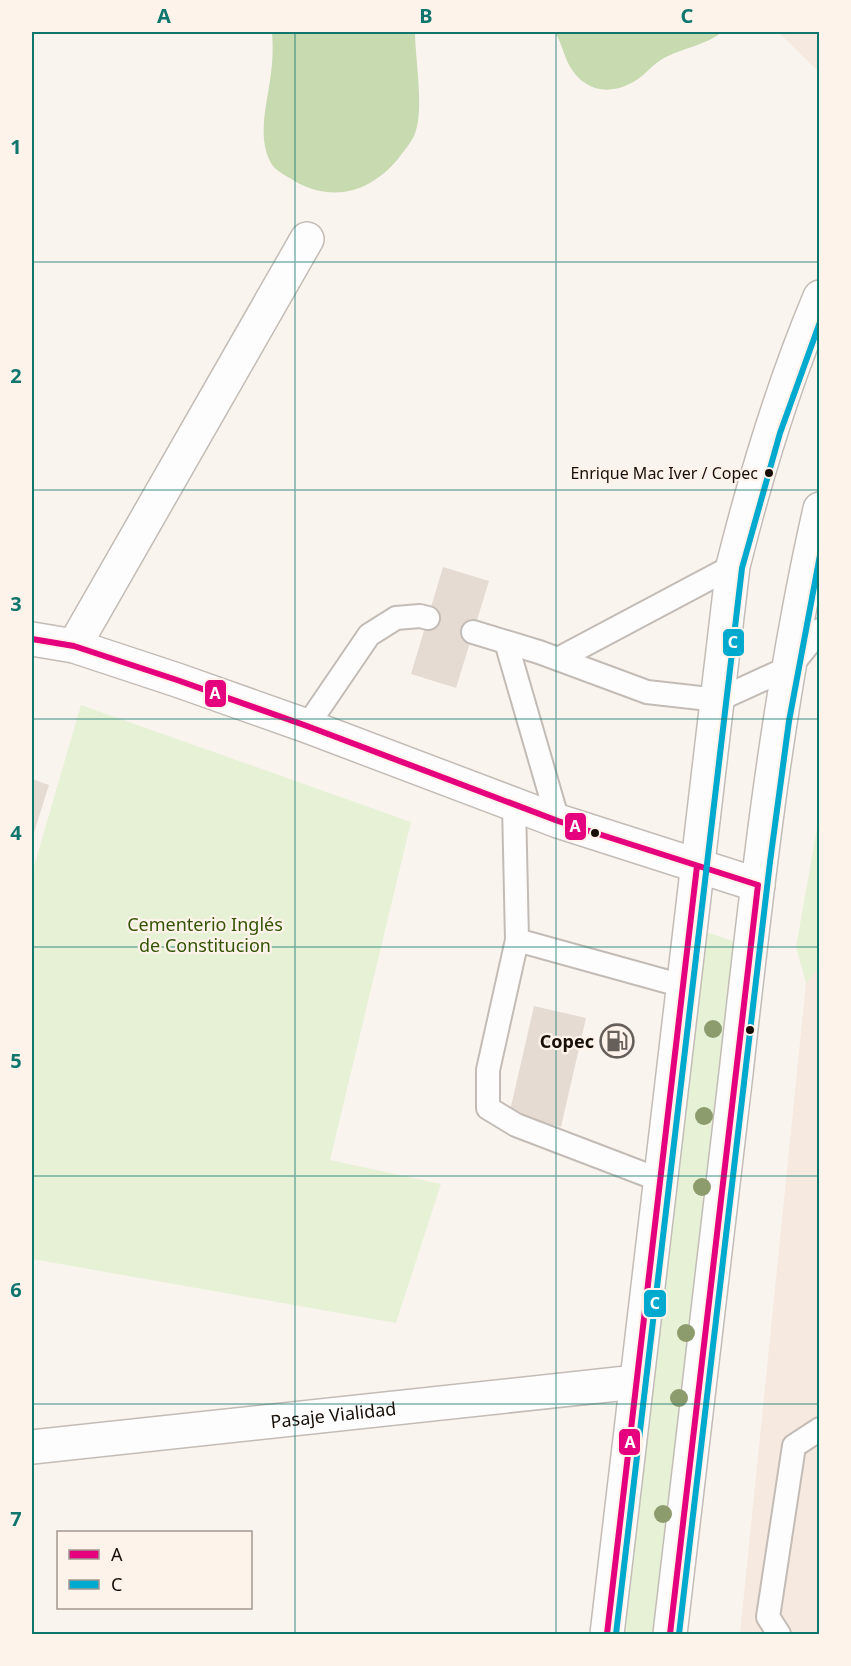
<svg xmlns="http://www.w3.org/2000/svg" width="851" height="1666" viewBox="0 0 851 1666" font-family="'Noto Sans',sans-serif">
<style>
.built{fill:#f6e9df}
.green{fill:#e6f1d6}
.forest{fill:#c7dab0}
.building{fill:#e5dbd3}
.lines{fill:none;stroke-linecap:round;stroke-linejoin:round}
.lane-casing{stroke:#c3bcb6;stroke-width:26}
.street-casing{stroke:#c3bcb6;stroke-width:36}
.secondary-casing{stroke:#c3bcb6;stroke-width:36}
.primary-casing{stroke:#c3bcb6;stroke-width:36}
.lane{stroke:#fefdfd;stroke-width:22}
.street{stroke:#fefdfd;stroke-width:33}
.secondary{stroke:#fefdfd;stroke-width:33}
.primary{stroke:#fefdfd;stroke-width:33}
.bus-1-casing{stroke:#fef3eb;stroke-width:10}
.bus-2-casing{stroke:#fef3eb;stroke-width:10}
.bus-1{stroke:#e5007d;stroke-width:6}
.bus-2{stroke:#00a9ce;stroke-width:6}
.tree{fill:#8d9c6d}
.grid{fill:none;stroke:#0f766e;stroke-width:1.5;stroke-opacity:0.55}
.bus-dot{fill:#180f09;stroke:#fef3eb;stroke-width:2}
.labels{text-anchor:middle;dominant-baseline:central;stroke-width:4.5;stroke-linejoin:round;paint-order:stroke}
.bus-label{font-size:16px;fill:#180f09;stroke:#fef3eb;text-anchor:end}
.park-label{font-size:18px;fill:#335403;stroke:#fef3eb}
.poi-label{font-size:18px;font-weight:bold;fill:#180f09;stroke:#fef3eb;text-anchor:end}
.street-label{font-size:18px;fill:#180f09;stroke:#fef3eb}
.line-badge{stroke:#fef3eb;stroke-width:2}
.badge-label{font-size:16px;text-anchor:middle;font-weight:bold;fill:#fff}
.neatline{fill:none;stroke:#0f766e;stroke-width:2}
.grid-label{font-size:20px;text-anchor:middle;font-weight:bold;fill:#0f766e}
</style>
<rect width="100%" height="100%" fill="#faf4ef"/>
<path class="built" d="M 778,32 L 819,32 L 819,72 Z
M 819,968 L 819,1634 L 740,1634 L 806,983 Z"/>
<path class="green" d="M 81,705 L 411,822 L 330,1160 L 441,1184 L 396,1323 L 32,1259 L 32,873 Z
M 819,817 L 819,968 L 806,983 L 796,947 Z
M 703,931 L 742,944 L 659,1634 L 617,1634 Z"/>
<path class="forest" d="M 272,32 L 415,32 C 415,59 425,111 414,136 C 410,144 403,152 398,159 C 371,191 335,203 296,182 C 289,177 275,171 271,163 C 256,136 268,101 271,73 C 273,59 273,45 272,32 Z
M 555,32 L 722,32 C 706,45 683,48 664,58 C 653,64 645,75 635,81 C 610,96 584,92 569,65 C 564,55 561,42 555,32 Z"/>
<path class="building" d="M 443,567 L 489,581 L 456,688 L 411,674 Z
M 32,779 L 49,785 L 32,839 Z
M 534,1006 L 586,1018 L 561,1127 L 509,1115 Z"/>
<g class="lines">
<defs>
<path id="lane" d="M 473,632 L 539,652 L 647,692 L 718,700 L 790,667 L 820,630
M 506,642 L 558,821
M 558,659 L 733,566
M 307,726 L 369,635 L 396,618 L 420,616 L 428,618
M 514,805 L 517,940 L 488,1070 L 488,1108 L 516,1125 L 660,1180
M 517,940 L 683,986
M 779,1634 L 768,1617 L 794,1446 L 820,1429"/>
<g id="street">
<path d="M 74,646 L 307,239"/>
<path id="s1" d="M 32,1447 L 636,1382"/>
</g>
<path id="secondary" d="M 607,1634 L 733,566 C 756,474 783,385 820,297
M 670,1634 C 692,1447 714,1260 736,1073 C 757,885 778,694 820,509"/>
<path id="primary" d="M 32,639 L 74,646 L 177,680 L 307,726 L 558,821 L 758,885"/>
</defs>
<use href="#lane" class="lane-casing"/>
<use href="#street" class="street-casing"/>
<use href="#secondary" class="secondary-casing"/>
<use href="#primary" class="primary-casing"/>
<use href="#lane" class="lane"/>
<use href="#street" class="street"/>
<use href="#secondary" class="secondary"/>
<use href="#primary" class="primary"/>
<defs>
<path id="bus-1" d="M 32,639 L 74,646 L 177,680 L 307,726 L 558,821 L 758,885
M 607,1634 L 697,866
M 670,1634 L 758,885"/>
<path id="bus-2" d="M 616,1634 L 742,568 L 780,433 L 820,322
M 679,1634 L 770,862 L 789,721 L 820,555"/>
</defs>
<use href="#bus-1" class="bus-1-casing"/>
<use href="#bus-2" class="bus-2-casing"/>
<use href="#bus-1" class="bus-1"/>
<use href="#bus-2" class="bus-2"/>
</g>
<g class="tree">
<circle cx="713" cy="1029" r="9"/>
<circle cx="704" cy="1116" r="9"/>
<circle cx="702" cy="1187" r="9"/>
<circle cx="686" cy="1333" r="9"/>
<circle cx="679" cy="1398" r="9"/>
<circle cx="663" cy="1514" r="9"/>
</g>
<path class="grid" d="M 295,32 L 295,1634M 556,32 L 556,1634M 32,262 L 820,262M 32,490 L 820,490M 32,719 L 820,719M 32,947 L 820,947M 32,1176 L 820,1176M 32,1404 L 820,1404"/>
<defs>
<symbol id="fuel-ring" viewBox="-11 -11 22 22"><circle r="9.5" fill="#fef3eb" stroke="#675f5a" stroke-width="1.5"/><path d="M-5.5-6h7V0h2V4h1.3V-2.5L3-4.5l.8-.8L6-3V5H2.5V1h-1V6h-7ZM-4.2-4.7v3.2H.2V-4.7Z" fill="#675f5a"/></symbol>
</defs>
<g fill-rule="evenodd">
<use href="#fuel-ring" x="598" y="1022" width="38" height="38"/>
</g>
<g class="bus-dot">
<circle cx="769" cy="473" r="5"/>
<circle cx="595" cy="833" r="5"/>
<circle cx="750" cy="1030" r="5"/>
</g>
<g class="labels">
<g class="bus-label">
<text x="758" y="473">Enrique Mac Iver / Copec</text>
</g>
<g class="park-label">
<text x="205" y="924">Cementerio Inglés<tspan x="205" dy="21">de Constitucion</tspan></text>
</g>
<g class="poi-label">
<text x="594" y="1041">Copec</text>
</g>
<g class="street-label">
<text stroke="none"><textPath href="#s1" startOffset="303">Pasaje Vialidad</textPath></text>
</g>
</g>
<g class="line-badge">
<rect x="722" y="628" width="23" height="29" rx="6" fill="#00a9ce"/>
<rect x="204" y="679" width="23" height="29" rx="6" fill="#e5007d"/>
<rect x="564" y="812" width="23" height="29" rx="6" fill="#e5007d"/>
<rect x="643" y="1289" width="24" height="29" rx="6" fill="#00a9ce"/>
<rect x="618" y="1428" width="23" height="28" rx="6" fill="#e5007d"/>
</g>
<g class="badge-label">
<text x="733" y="648">C</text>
<text x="215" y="699">A</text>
<text x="575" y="832">A</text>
<text x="655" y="1309">C</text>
<text x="630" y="1448">A</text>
</g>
<rect width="851" height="1666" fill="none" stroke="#fef3eb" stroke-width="66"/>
<rect x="57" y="1531" width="195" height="78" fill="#fef3eb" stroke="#a29891" stroke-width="1.5"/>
<rect x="69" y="1550" width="30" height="9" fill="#e5007d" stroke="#a29891" stroke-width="1.5"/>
<text x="111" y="1561" font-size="18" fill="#180f09">A</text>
<rect x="69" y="1580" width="30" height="9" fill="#00a9ce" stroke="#a29891" stroke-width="1.5"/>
<text x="111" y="1591" font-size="18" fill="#180f09">C</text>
<rect x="33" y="33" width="785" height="1600" class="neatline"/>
<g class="grid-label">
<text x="164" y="23">A</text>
<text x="426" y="23">B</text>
<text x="687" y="23">C</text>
<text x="16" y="154">1</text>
<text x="16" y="383">2</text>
<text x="16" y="611">3</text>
<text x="16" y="840">4</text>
<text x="16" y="1068">5</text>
<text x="16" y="1297">6</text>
<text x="16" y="1526">7</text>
</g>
</svg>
